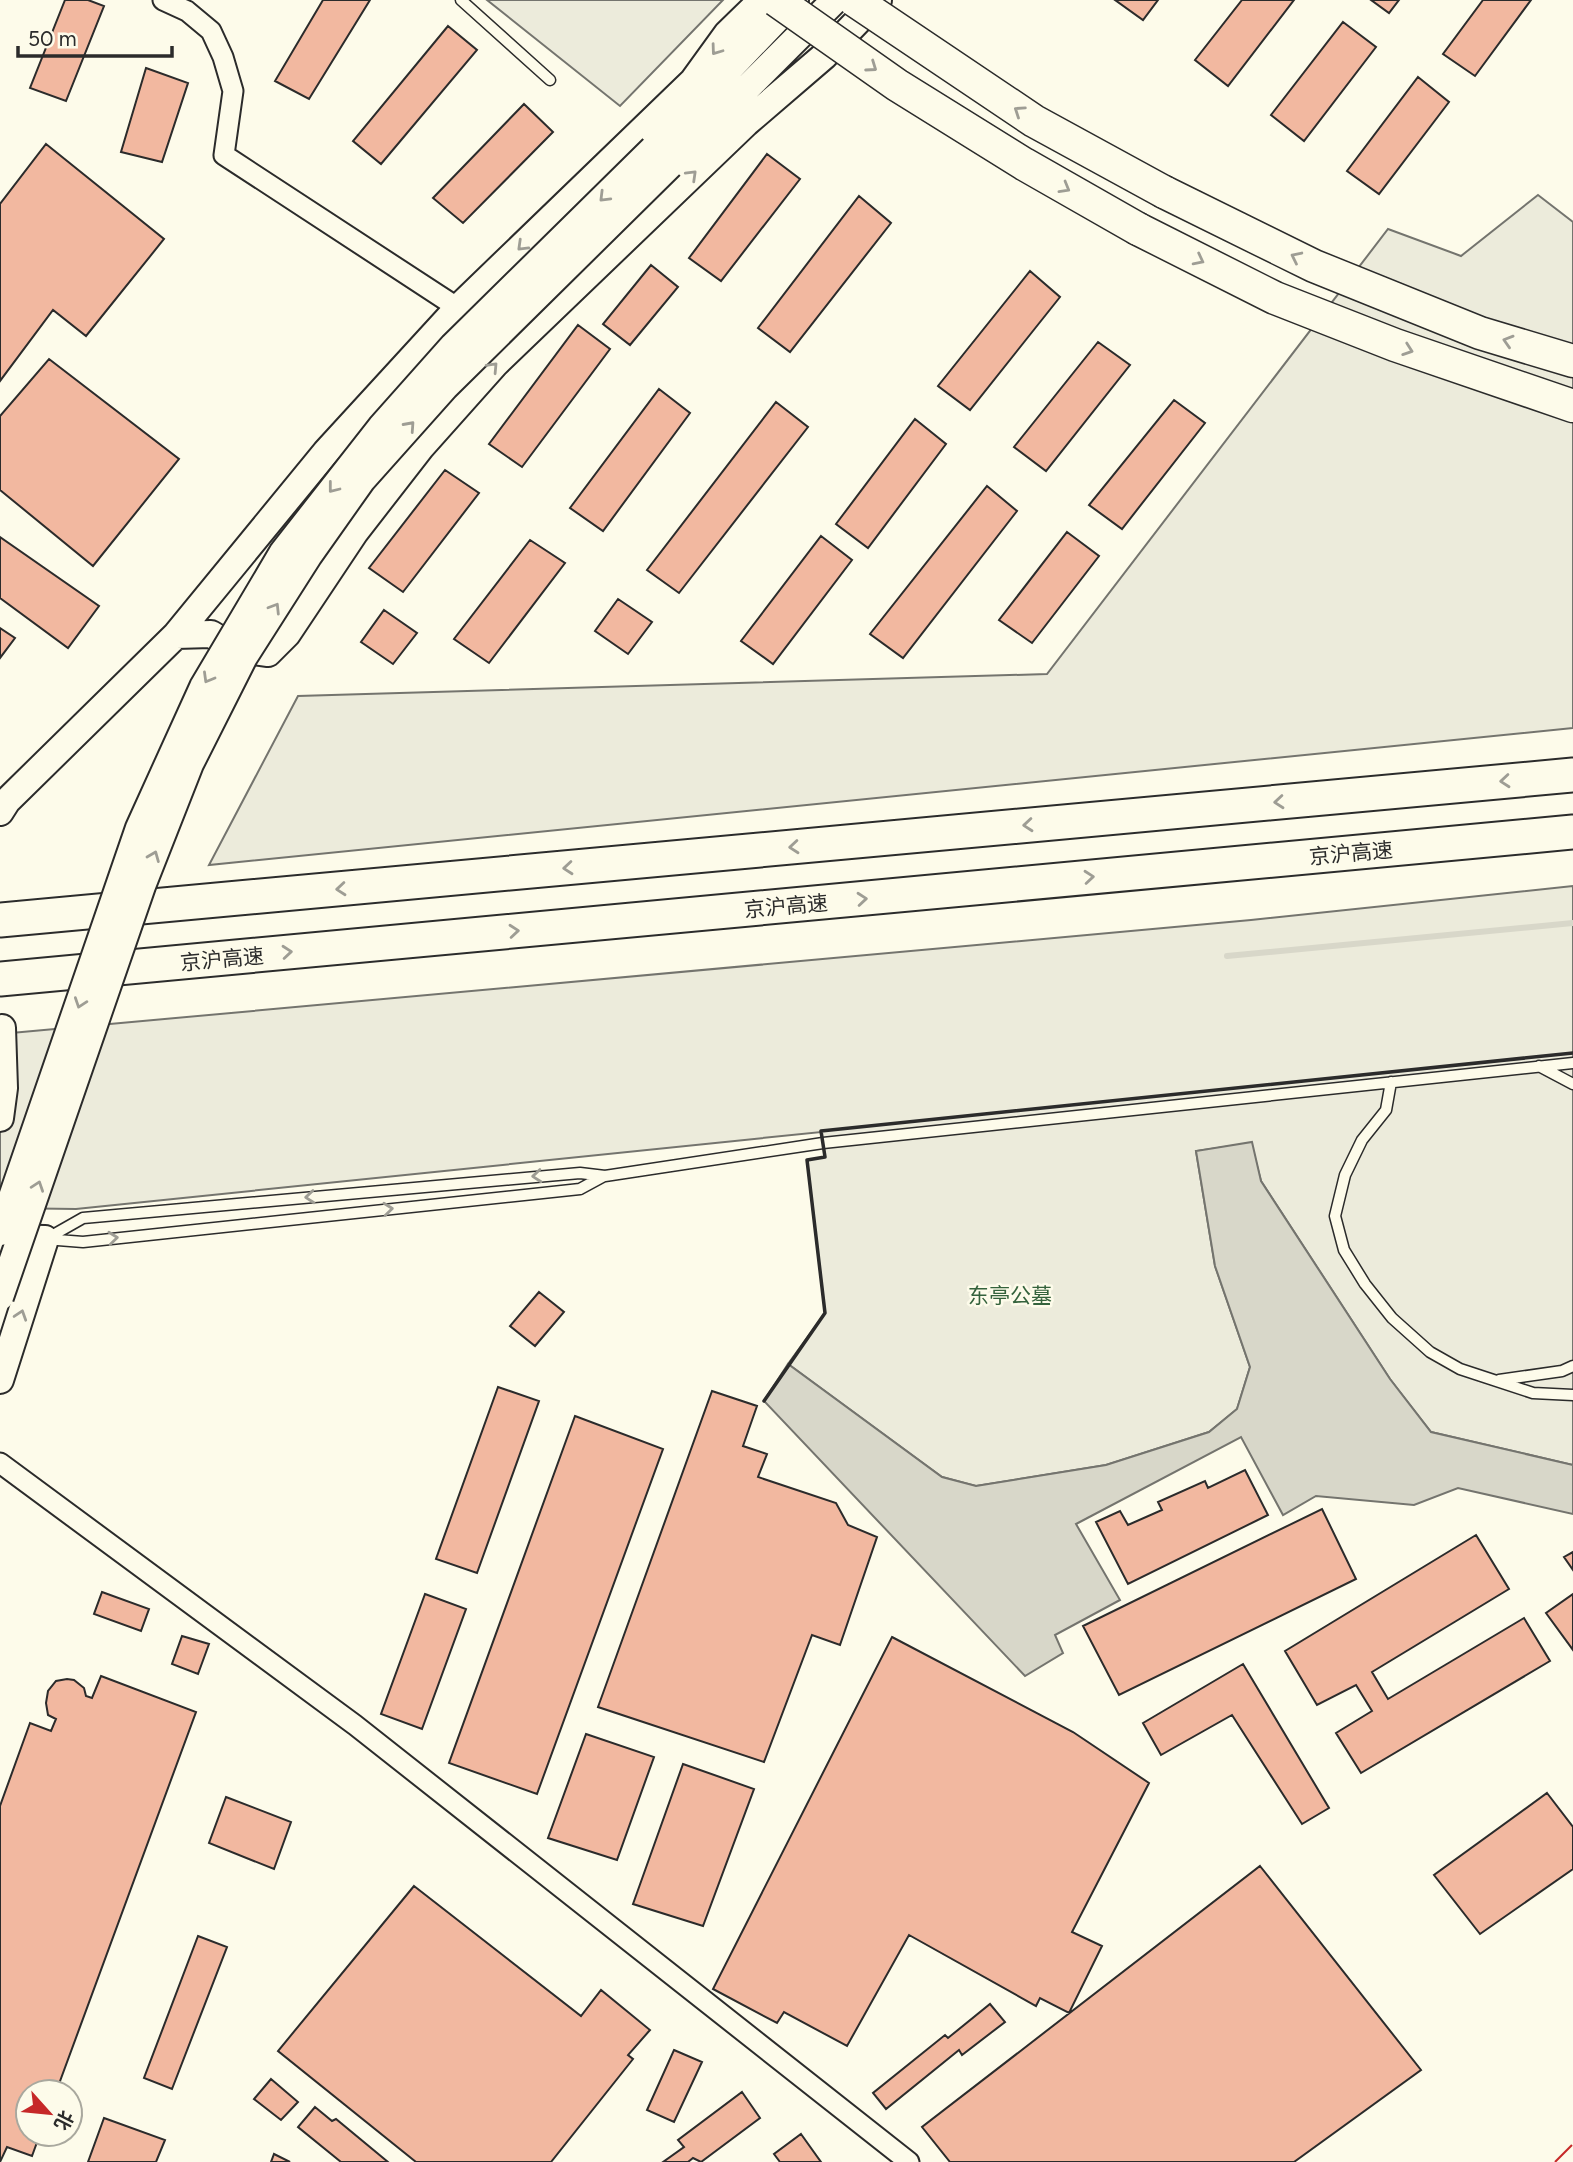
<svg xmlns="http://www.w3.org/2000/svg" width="1573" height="2162" viewBox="0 0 1573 2162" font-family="Figtree,'Noto Sans SC',sans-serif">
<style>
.green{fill:#ecebdb;stroke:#74746e;stroke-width:2}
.water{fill:#d8d7c9;stroke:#74746e;stroke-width:2}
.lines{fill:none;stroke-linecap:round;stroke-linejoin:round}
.stream{stroke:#d8d7c9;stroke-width:6}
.building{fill:#f2b8a0;stroke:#2b2b2b;stroke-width:2}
.service-casing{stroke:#2b2b2b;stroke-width:13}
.minor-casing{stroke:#2b2b2b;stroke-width:23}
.secondary-casing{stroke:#2b2b2b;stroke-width:30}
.trunk-casing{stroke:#2b2b2b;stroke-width:35}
.motorway-casing{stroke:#2b2b2b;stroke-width:37}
.service{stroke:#fdfbea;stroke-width:10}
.minor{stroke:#fdfbea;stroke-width:19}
.secondary{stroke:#fdfbea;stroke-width:26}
.trunk{stroke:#fdfbea;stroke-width:32}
.motorway{stroke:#fdfbea;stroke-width:33}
.secondary-bridge-casing{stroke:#2b2b2b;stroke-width:30;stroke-linecap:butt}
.trunk-bridge-casing{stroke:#2b2b2b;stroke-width:35;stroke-linecap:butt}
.secondary-bridge{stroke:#fdfbea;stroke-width:26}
.trunk-bridge{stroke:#fdfbea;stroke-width:32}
.wall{stroke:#2b2b2b;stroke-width:3.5}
.power{stroke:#c62828;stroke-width:2;stroke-dasharray:24 5 3.5 5;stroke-linecap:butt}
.oneway{stroke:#9e9d94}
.labels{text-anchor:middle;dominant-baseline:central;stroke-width:5;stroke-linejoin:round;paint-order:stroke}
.street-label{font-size:21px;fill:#2b2b2b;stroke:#fdfbea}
.park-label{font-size:21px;fill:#34623c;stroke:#fdfbea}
</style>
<rect width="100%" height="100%" fill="#fdfbea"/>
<path class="green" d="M 487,0 L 723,0 L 620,106 Z
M 1538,195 L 1573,222 L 1573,728 L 209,865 L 298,696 L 1047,674 L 1388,229 L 1461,256 Z
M 1573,886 L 1573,1465 L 1431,1432 L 1390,1379 L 1261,1181 L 1251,1143 L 1196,1151 L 1215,1266 L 1250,1367 L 1237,1409 L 1209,1432 L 1106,1465 L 976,1486 L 942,1477 L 788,1364 L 825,1313 L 807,1160 L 825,1157 L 821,1132 L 76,1209 L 0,1208 L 0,1034 L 1251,920 Z"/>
<path class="water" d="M 1252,1142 L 1261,1181 L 1390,1379 L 1431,1432 L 1573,1465 L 1573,1514 L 1458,1488 L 1414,1505 L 1316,1496 L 1283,1515 L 1241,1437 L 1076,1524 L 1120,1600 L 1055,1635 L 1063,1653 L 1025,1676 L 764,1401 L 788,1364 L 942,1477 L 976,1486 L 1106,1465 L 1209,1432 L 1237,1409 L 1250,1367 L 1215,1266 L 1196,1151 Z"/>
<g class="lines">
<path class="stream" d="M 1227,956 L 1573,923"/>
</g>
<path class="building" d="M 65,0 L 88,0 L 104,6 L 66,101 L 30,88 Z
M 323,0 L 370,0 L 309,99 L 275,81 Z
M 1115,0 L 1158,0 L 1143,20 Z
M 1242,0 L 1294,0 L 1228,86 L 1195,60 Z
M 1371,0 L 1399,0 L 1389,13 Z
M 1483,0 L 1531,0 L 1475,76 L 1443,54 Z
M 1343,22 L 1376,47 L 1304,141 L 1271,115 Z
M 448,26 L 477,50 L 381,164 L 353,141 Z
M 146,68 L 188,83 L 162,162 L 121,152 Z
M 1418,77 L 1449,102 L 1379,194 L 1347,171 Z
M 524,104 L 553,132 L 463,223 L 433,198 Z
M 46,144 L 164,239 L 86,336 L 53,310 L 0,381 L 0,204 Z
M 767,154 L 800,179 L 721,281 L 689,258 Z
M 859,196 L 891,223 L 790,352 L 758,328 Z
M 651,265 L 678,287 L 630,345 L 603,324 Z
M 1030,271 L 1060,297 L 970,410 L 938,386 Z
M 578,325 L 610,349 L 522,467 L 489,444 Z
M 1098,342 L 1130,365 L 1046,471 L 1014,447 Z
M 49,359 L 179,459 L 93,566 L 0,490 L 0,416 Z
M 659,389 L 690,413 L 603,531 L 570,508 Z
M 1174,400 L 1205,423 L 1122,529 L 1089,505 Z
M 776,402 L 808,427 L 679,593 L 647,570 Z
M 915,419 L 946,444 L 868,548 L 836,524 Z
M 445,470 L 479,493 L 403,592 L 369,568 Z
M 987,486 L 1017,511 L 903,658 L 870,634 Z
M 1067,532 L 1099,556 L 1032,643 L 999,620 Z
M 821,536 L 852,560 L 773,664 L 741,641 Z
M 0,537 L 99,606 L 68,648 L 0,598 Z
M 530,540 L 565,563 L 489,663 L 454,639 Z
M 618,599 L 652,622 L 628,654 L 595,631 Z
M 384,610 L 417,633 L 393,664 L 361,642 Z
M 0,628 L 15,638 L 0,658 Z
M 539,1292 L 564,1312 L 535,1346 L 510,1326 Z
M 498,1387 L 539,1401 L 477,1573 L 436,1559 Z
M 712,1391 L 757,1406 L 743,1446 L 767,1454 L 758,1477 L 836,1503 L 848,1525 L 877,1537 L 840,1645 L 812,1635 L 764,1762 L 598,1707 Z
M 575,1416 L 663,1449 L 537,1794 L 449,1763 Z
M 1245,1470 L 1268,1515 L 1128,1584 L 1096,1522 L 1120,1511 L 1128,1525 L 1162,1510 L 1158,1502 L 1205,1481 L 1208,1488 Z
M 1322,1509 L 1356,1579 L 1119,1695 L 1083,1626 Z
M 1476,1535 L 1509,1589 L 1372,1672 L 1388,1699 L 1524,1618 L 1550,1661 L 1361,1773 L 1336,1733 L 1372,1711 L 1356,1685 L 1317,1705 L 1285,1651 Z
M 1573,1552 L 1573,1570 L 1564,1557 Z
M 102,1592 L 149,1609 L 141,1631 L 94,1614 Z
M 425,1594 L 466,1609 L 422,1729 L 381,1714 Z
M 1573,1594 L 1573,1650 L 1546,1613 Z
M 182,1636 L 209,1644 L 198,1674 L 172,1664 Z
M 892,1637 L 1073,1732 L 1149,1783 L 1072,1932 L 1102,1946 L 1069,2013 L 1040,1998 L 1036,2006 L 909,1935 L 847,2046 L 784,2012 L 777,2023 L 713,1989 Z
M 1243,1664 L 1329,1808 L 1302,1824 L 1232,1715 L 1161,1755 L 1143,1723 Z
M 101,1676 L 196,1712 L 56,2092 L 28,2092 L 28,2134 L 40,2134 L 32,2156 L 7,2147 L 0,2162 L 0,1806 L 30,1723 L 51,1731 L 56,1719 L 48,1715 L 46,1703 L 48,1691 L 56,1681 L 67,1679 L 74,1680 L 84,1688 L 86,1696 L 92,1698 Z
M 586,1734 L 654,1757 L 617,1860 L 548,1838 Z
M 683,1764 L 754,1789 L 703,1926 L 633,1904 Z
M 1547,1793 L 1573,1827 L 1573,1869 L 1480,1934 L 1434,1875 Z
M 226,1797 L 291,1822 L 274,1869 L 209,1843 Z
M 1260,1866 L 1421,2070 L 1294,2162 L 950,2162 L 922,2127 Z
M 414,1886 L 581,2016 L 601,1990 L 650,2030 L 628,2055 L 633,2059 L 551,2162 L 416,2162 L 278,2051 Z
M 198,1936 L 227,1947 L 172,2089 L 144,2078 Z
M 990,2004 L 1005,2022 L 962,2055 L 959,2050 L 886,2109 L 873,2093 L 945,2035 L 948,2038 Z
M 674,2050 L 702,2062 L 674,2122 L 647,2110 Z
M 271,2079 L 298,2102 L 281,2120 L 254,2099 Z
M 742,2092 L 760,2118 L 701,2162 L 693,2158 L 688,2162 L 663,2162 L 684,2147 L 678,2140 Z
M 315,2107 L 332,2121 L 336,2119 L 388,2162 L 341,2162 L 298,2127 Z
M 104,2118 L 165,2140 L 156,2162 L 88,2162 Z
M 801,2134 L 821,2162 L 780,2162 L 774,2154 Z
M 274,2154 L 290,2162 L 271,2162 Z"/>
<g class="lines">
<defs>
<path id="service" d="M 461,0 L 550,80
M 1539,1066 L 1573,1084
M 1391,1082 L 1386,1110 L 1362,1140 L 1345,1175 L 1335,1216 L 1344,1250 L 1365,1284 L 1392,1318 L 1430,1352 L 1460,1369 L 1533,1393 L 1573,1395
M 45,1239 L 83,1242 L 580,1189 L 604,1176
M 46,1239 L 83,1218 L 580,1173 L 605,1176 L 823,1143 L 1573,1063
M 1499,1380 L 1562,1371 L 1573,1366"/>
<path id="minor" d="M 163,0 L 187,11 L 211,31 L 223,57 L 233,91 L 224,155 L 458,308
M 0,1463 L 355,1725 L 909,2162"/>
<path id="secondary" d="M 653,149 L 795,0
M 670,165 L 835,0
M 176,635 L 211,634 L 236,649 L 268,653 L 287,634 L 355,532 L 421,447 L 495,364 L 746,123 L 824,56 L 878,0
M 0,812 L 7,801 L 176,635 L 326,452 L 458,308 L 693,81 L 727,34 L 762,0
M 0,1118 L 4,1088 L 2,1028
M 0,1238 L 45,1239 L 0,1380"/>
<path id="trunk" d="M 1164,192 L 1314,266 L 1480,333 L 1573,361
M 1138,229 L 1275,298 L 1395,345 L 1573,406"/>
<path id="motorway" d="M 0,920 L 1573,775
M 0,979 L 1573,832"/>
</defs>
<use href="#service" class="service-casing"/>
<use href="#minor" class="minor-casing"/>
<use href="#secondary" class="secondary-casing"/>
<use href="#trunk" class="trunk-casing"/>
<use href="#motorway" class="motorway-casing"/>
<use href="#service" class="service"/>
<use href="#minor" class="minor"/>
<use href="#secondary" class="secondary"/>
<use href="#trunk" class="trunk"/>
<use href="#motorway" class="motorway"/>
<defs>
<path id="secondary-bridge" d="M 0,1232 L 139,828 L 203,687 L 283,552 L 381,427 L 453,346 L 653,149
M 0,1297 L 142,886 L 190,764 L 244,657 L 309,555 L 362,480 L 445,387 L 670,165"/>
<path id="trunk-bridge" d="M 776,0 L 897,85 L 1024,164 L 1138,229
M 854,0 L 1034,121 L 1164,192"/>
</defs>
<use href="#secondary-bridge" class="secondary-bridge-casing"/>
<use href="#trunk-bridge" class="trunk-bridge-casing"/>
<use href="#secondary-bridge" class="secondary-bridge"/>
<use href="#trunk-bridge" class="trunk-bridge"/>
<path class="wall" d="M 764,1401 L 825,1313 L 807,1160 L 825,1157 L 821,1131 L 1573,1053"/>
<path class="power" d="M 1555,2162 L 1573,2144"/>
</g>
<defs><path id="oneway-chevron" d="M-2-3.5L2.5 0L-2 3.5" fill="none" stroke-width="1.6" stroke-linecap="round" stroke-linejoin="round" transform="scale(1.75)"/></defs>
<g class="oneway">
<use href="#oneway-chevron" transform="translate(716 50) rotate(126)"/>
<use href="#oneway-chevron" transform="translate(872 67) rotate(35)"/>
<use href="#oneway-chevron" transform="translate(1019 111) rotate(-146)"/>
<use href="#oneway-chevron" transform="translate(692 175) rotate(-44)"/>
<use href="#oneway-chevron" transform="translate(1065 188) rotate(30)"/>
<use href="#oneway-chevron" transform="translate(604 197) rotate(135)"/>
<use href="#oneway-chevron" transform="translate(522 246) rotate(136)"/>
<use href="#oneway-chevron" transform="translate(1296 257) rotate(-154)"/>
<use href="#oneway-chevron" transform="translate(1199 260) rotate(27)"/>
<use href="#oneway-chevron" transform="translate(1508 341) rotate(-163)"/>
<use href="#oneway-chevron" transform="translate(1408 350) rotate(19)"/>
<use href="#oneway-chevron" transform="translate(493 367) rotate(-47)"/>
<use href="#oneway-chevron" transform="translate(410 426) rotate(-48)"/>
<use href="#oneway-chevron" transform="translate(333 488) rotate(128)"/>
<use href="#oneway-chevron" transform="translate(275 608) rotate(-58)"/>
<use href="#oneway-chevron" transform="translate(208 678) rotate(120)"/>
<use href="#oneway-chevron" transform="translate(1505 781) rotate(175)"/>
<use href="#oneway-chevron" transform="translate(1279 802) rotate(175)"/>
<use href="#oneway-chevron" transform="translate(1028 825) rotate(175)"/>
<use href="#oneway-chevron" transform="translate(794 847) rotate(175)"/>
<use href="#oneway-chevron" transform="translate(154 856) rotate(-68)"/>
<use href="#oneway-chevron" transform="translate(568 868) rotate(175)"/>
<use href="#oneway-chevron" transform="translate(1089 877) rotate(-5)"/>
<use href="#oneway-chevron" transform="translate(341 889) rotate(175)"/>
<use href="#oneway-chevron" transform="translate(862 899) rotate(-5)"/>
<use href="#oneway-chevron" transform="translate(514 931) rotate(-5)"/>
<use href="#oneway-chevron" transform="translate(287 952) rotate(-5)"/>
<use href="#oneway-chevron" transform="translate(80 1003) rotate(109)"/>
<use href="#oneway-chevron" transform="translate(537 1176) rotate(175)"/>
<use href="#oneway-chevron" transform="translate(38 1186) rotate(-71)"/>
<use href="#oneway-chevron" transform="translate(310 1197) rotate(175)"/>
<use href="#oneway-chevron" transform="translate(388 1209) rotate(-6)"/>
<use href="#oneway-chevron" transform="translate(113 1238) rotate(-6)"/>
<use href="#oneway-chevron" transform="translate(21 1315) rotate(-72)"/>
</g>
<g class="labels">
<g class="street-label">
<text transform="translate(1351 853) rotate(-5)">京沪高速</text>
<text transform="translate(786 906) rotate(-5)">京沪高速</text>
<text transform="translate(222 959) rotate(-5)">京沪高速</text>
</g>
<g class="park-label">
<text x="1010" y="1295">东亭公墓</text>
</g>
</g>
<g transform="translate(49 2113) rotate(117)"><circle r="33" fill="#fdfbea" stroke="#a9a89e" stroke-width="2"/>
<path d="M0-5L12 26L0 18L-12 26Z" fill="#c62828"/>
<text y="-10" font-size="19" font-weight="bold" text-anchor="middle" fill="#2b2b2b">北</text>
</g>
<path d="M18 46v10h154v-10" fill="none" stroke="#2b2b2b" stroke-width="3.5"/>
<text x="28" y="46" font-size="21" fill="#2b2b2b" stroke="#fdfbea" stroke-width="5" paint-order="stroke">50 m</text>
</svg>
